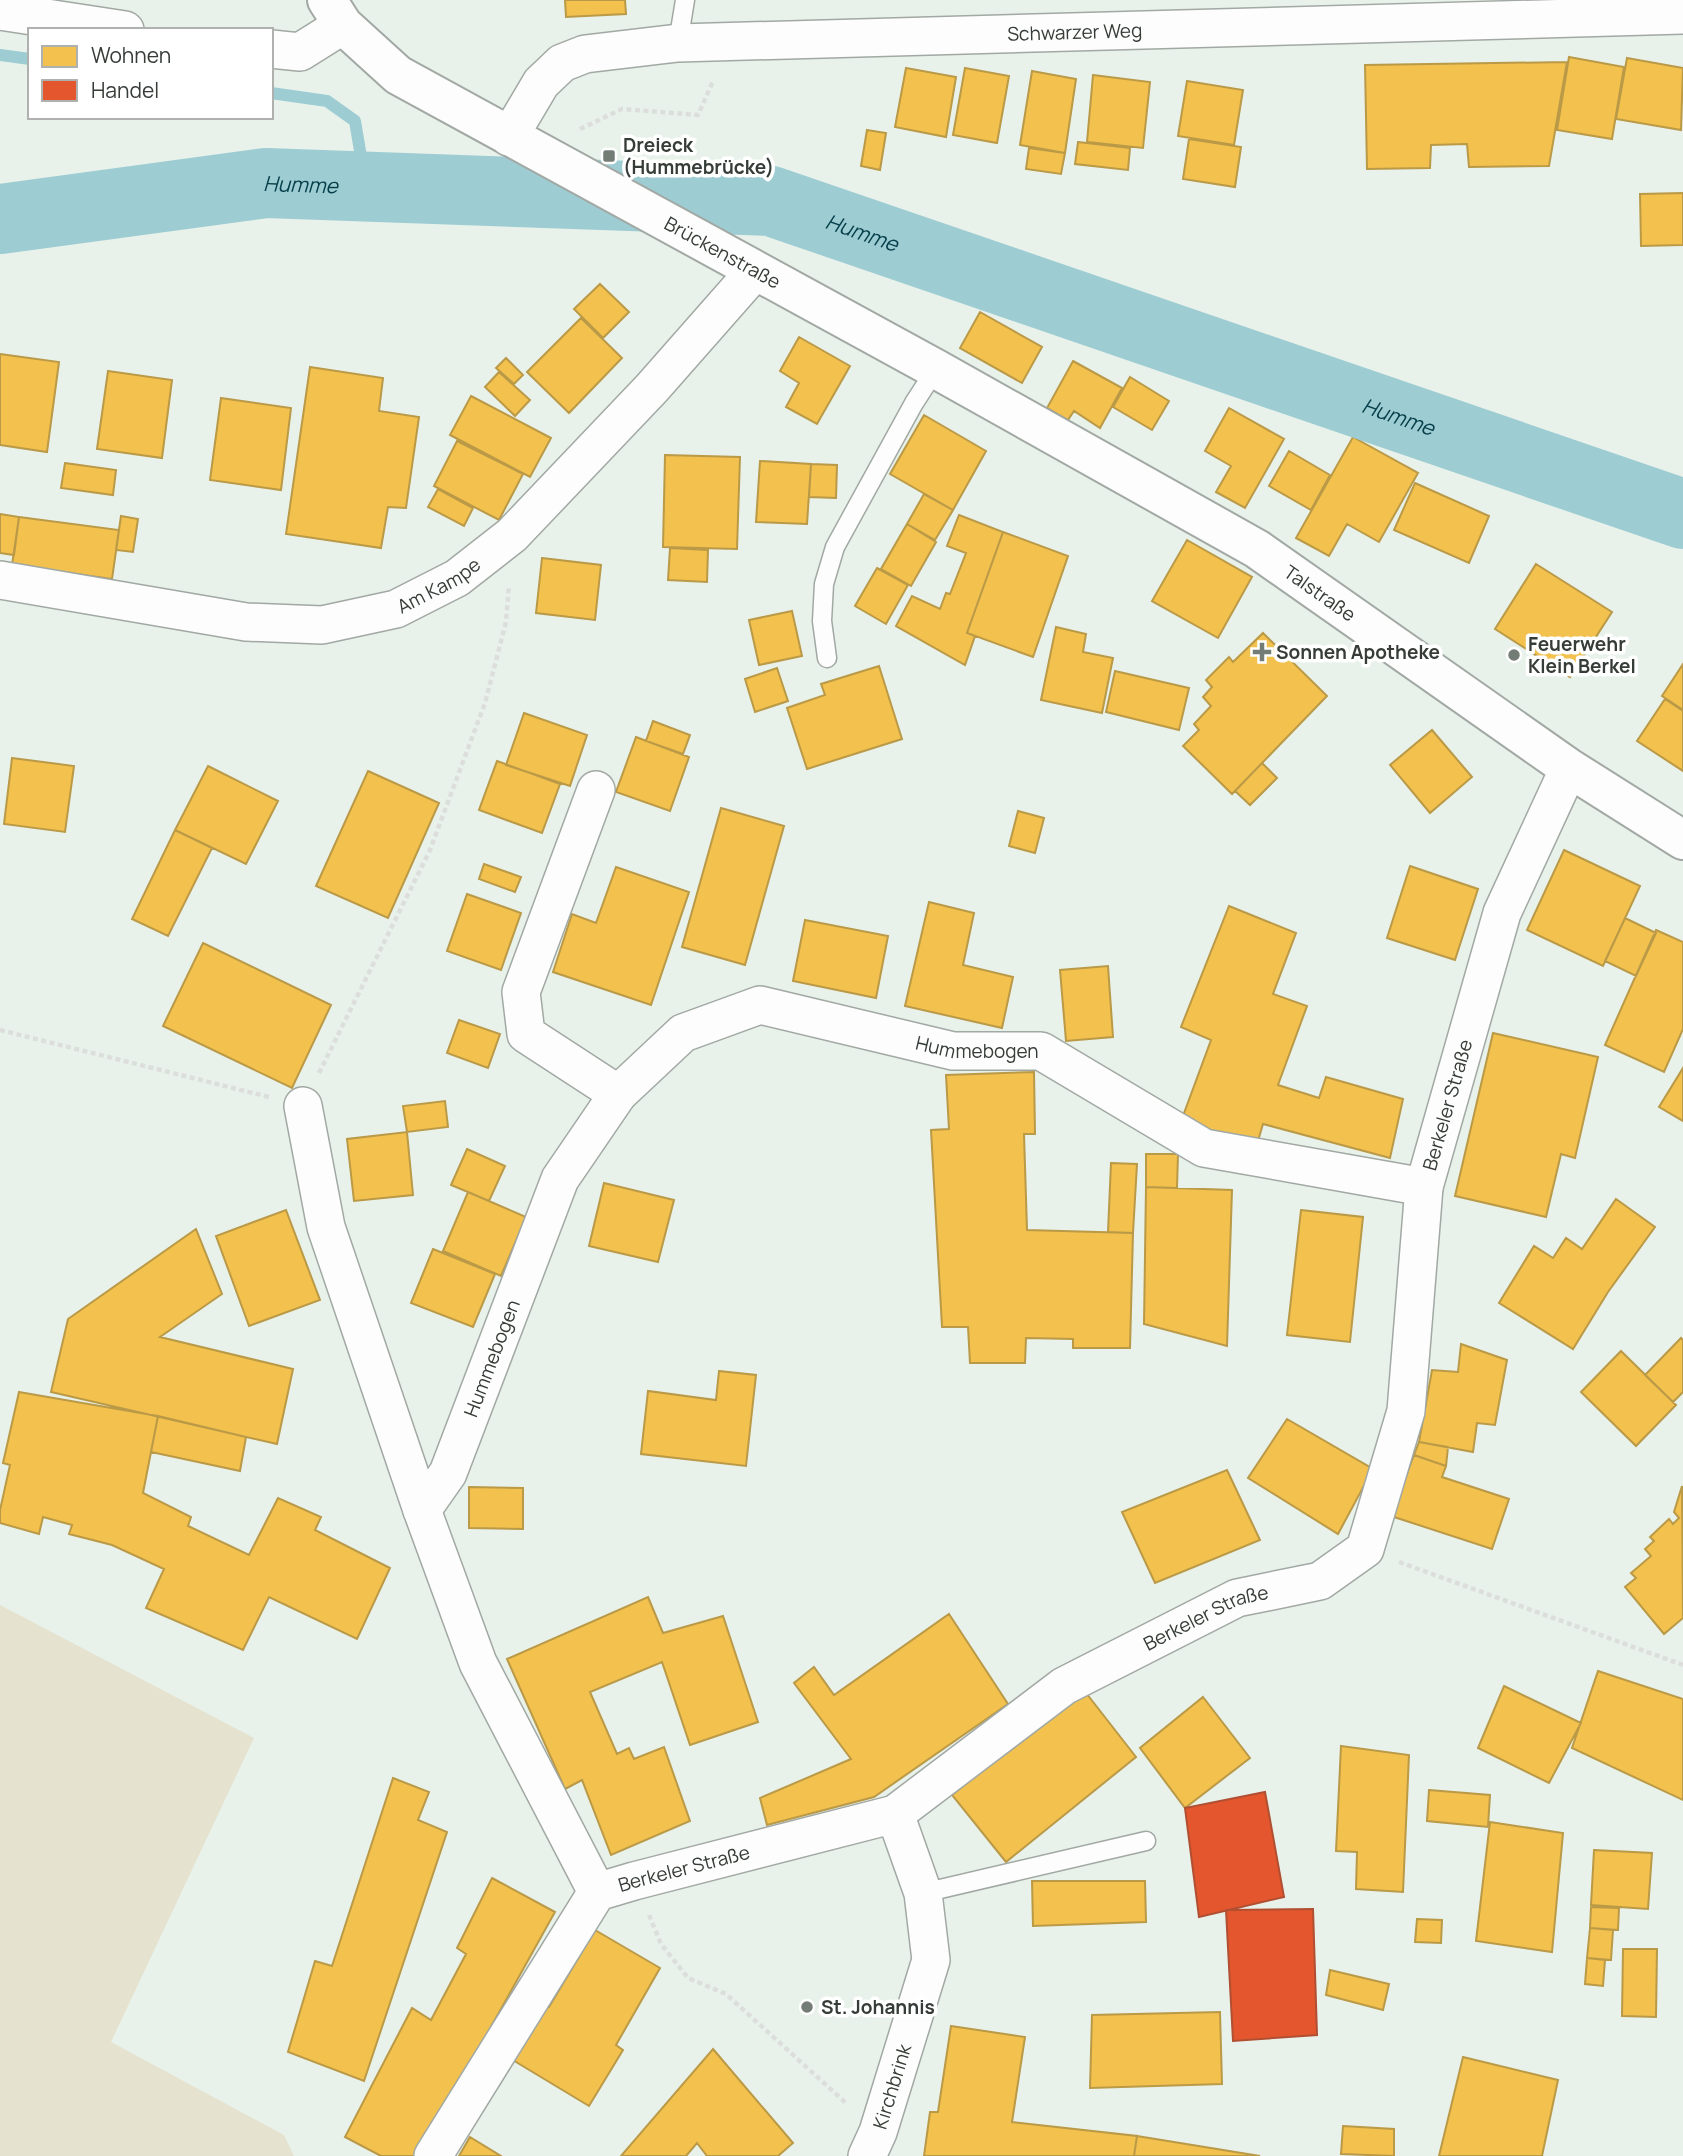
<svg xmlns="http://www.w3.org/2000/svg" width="1683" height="2156" viewBox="0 0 1683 2156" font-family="Manrope,sans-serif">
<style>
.green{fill:#e5e2cf}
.homes{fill:#f2c14e;stroke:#ba9947;stroke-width:2}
.shops{fill:#e4572e;stroke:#b04f31;stroke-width:2}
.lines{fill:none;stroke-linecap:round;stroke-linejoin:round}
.stream{stroke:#9eccd3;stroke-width:12}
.river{stroke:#9eccd3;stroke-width:70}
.service-casing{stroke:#a2a8a3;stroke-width:21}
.minor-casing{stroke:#a2a8a3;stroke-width:40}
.tertiary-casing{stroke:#a2a8a3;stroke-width:42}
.path{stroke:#dcdedc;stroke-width:4.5;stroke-dasharray:5 3.5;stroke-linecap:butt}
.service{stroke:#fcfdfc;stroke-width:18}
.minor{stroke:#fcfdfc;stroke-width:37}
.tertiary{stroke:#fcfdfc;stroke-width:38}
.poi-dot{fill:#747c76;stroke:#fff;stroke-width:2.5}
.labels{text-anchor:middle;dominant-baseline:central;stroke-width:7;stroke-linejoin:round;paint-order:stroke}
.street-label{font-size:19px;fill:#363c37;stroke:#fff}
.poi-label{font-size:19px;font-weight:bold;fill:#363c37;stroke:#fff;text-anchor:start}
.water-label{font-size:21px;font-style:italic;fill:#053f4a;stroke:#fff}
</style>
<rect width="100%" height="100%" fill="#e8f2ea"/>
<path class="green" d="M 0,1605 L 254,1738 L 111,2042 L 284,2135 L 294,2156 L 0,2156 Z"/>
<path class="homes" d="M 565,0 L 625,0 L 626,14 L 566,17 Z
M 1569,57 L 1624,67 L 1612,139 L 1557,130 Z
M 1627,58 L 1683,68 L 1681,130 L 1616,119 Z
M 1567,62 L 1549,166 L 1469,167 L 1467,144 L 1431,145 L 1430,168 L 1367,169 L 1365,65 Z
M 906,68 L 956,77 L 946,137 L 895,127 Z
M 965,68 L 1009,76 L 997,143 L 953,135 Z
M 1032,71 L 1076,79 L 1065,153 L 1020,145 Z
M 1093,75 L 1150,82 L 1143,148 L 1087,142 Z
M 1187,81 L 1243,90 L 1234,145 L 1178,136 Z
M 867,130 L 886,133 L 880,170 L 861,166 Z
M 1189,139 L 1241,147 L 1235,187 L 1183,179 Z
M 1078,142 L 1130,148 L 1128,170 L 1075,164 Z
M 1029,148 L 1065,153 L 1061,174 L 1026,169 Z
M 1683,193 L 1683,245 L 1641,246 L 1640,194 Z
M 600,284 L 629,312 L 603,338 L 574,309 Z
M 980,312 L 1042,347 L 1022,383 L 960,348 Z
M 581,318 L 622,358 L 569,413 L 527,372 Z
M 799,337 L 850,366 L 817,424 L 786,407 L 799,383 L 780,371 Z
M 0,354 L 59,362 L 47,452 L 0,445 Z
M 506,358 L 523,375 L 514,384 L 496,368 Z
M 1073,361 L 1122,388 L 1100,428 L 1074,411 L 1068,420 L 1047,408 Z
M 310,367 L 383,378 L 379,411 L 419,417 L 406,508 L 388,507 L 381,548 L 286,534 Z
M 108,371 L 172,380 L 162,458 L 97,449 Z
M 499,372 L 530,400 L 515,416 L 485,387 Z
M 1130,377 L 1169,401 L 1152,430 L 1113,407 Z
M 471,396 L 551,438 L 530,477 L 450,435 Z
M 221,398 L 291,408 L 281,490 L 210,480 Z
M 1229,408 L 1284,439 L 1245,508 L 1216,492 L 1231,466 L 1205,451 Z
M 924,415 L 986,451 L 953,510 L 890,474 Z
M 1353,437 L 1418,473 L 1379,542 L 1347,524 L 1329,556 L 1296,538 Z
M 457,441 L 523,474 L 499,520 L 434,486 Z
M 1289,451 L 1330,475 L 1311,510 L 1269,486 Z
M 665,455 L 740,457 L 737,549 L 663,547 Z
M 760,461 L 811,464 L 807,524 L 756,522 Z
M 65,463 L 116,470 L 113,495 L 61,488 Z
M 811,464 L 837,465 L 836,498 L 809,497 Z
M 1415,483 L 1489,516 L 1469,563 L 1394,530 Z
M 438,489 L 473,508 L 464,526 L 428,507 Z
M 924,494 L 953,510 L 935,540 L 907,524 Z
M 0,514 L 19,517 L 14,555 L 0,553 Z
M 959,515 L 1003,532 L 967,633 L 975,636 L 965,665 L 896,626 L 912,596 L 940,609 L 946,593 L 950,594 L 966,553 L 947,546 Z
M 121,516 L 138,519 L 133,552 L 116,550 Z
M 19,517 L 119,530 L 112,579 L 12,565 Z
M 907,524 L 936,542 L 911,586 L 881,569 Z
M 1003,532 L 1068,556 L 1033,657 L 967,633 Z
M 1187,540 L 1252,577 L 1218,638 L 1152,601 Z
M 670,548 L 708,550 L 707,582 L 668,580 Z
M 542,558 L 601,565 L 595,620 L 536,613 Z
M 1536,564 L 1612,612 L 1570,677 L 1495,629 Z
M 877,568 L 908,585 L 886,624 L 855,606 Z
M 792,611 L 802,656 L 759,665 L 749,620 Z
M 1056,627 L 1086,634 L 1083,652 L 1113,658 L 1102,713 L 1041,700 Z
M 1263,633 L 1327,696 L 1232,794 L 1183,746 L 1199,730 L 1194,724 L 1211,706 L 1203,697 L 1212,687 L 1206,680 L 1229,657 L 1233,662 Z
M 1683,664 L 1683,710 L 1662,696 Z
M 879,666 L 902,739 L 807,769 L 787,708 L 825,695 L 821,684 Z
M 777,668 L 788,701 L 755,712 L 745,679 Z
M 1115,671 L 1189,688 L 1179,730 L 1106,712 Z
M 1665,699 L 1683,711 L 1683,771 L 1637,741 Z
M 524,713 L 587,735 L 570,786 L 506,765 Z
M 653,721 L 690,735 L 683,754 L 646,741 Z
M 1432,730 L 1472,777 L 1430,813 L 1390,765 Z
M 636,737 L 689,757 L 670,811 L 616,792 Z
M 12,758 L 74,766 L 65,832 L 4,824 Z
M 497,761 L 560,784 L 542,833 L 479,810 Z
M 1262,763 L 1277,778 L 1250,805 L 1235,791 Z
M 208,766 L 278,801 L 246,864 L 175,830 Z
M 368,771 L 439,803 L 388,918 L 316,886 Z
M 721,808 L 784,826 L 745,965 L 682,947 Z
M 1018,811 L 1044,818 L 1035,853 L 1009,846 Z
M 175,830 L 212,848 L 168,936 L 132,919 Z
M 1564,850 L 1640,886 L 1603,966 L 1527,930 Z
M 484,864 L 521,877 L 515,892 L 479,879 Z
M 1410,866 L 1478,889 L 1455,960 L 1387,938 Z
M 616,867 L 689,892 L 651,1005 L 553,972 L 572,914 L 596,923 Z
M 467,894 L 521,913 L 501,970 L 447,951 Z
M 929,902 L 974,913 L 963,965 L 1013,977 L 1002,1028 L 905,1006 Z
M 1229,906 L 1296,933 L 1273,994 L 1307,1006 L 1278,1085 L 1319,1098 L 1326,1077 L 1403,1099 L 1390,1158 L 1263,1124 L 1257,1144 L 1180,1124 L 1211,1040 L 1181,1027 Z
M 1625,918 L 1656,933 L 1636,976 L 1605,961 Z
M 805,920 L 888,936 L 876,998 L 793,981 Z
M 1656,930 L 1683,942 L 1683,1029 L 1664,1072 L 1605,1045 Z
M 203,943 L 331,1005 L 292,1088 L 163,1026 Z
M 1108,966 L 1113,1037 L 1066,1041 L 1060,970 Z
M 459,1020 L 500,1034 L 488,1068 L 447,1053 Z
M 1493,1033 L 1598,1057 L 1575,1158 L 1561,1154 L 1546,1217 L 1455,1196 Z
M 1683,1068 L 1683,1121 L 1659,1107 Z
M 1034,1072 L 1035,1134 L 1024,1134 L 1027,1230 L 1133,1233 L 1130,1348 L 1073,1348 L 1073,1339 L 1026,1338 L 1025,1363 L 970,1363 L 968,1327 L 942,1327 L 931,1130 L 949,1129 L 946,1075 Z
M 445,1101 L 448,1127 L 407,1132 L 403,1106 Z
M 407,1132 L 413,1195 L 354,1201 L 347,1139 Z
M 467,1149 L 505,1166 L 489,1201 L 451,1185 Z
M 1146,1154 L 1178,1154 L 1177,1188 L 1146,1187 Z
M 1111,1163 L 1137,1164 L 1133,1233 L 1108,1232 Z
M 604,1183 L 674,1200 L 658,1262 L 589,1246 Z
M 1146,1187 L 1232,1190 L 1227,1346 L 1144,1324 Z
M 468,1192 L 526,1217 L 501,1276 L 443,1251 Z
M 1616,1199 L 1655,1227 L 1608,1292 L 1573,1349 L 1499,1303 L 1534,1246 L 1553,1258 L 1566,1238 L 1582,1249 Z
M 286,1210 L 320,1300 L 249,1326 L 216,1236 Z
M 1301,1210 L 1363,1217 L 1350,1342 L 1287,1335 Z
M 196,1229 L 222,1294 L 160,1337 L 293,1369 L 277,1444 L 51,1392 L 68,1319 Z
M 433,1249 L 495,1274 L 473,1327 L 411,1303 Z
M 1681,1338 L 1683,1340 L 1683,1392 L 1673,1402 L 1645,1375 Z
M 1461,1344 L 1507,1360 L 1495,1425 L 1477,1423 L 1473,1452 L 1419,1442 L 1432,1370 L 1458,1372 Z
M 1621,1351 L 1676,1405 L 1636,1446 L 1581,1392 Z
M 719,1371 L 756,1375 L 746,1466 L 641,1454 L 648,1391 L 716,1400 Z
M 19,1392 L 158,1416 L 143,1493 L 191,1517 L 188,1526 L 249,1555 L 278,1498 L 321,1517 L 315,1530 L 390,1568 L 357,1639 L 269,1597 L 243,1650 L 146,1608 L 164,1569 L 112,1545 L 69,1534 L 72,1525 L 43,1517 L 39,1534 L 0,1523 L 0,1510 L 10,1465 L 3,1463 Z
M 158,1416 L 246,1437 L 240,1471 L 151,1452 Z
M 1287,1419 L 1373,1469 L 1338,1534 L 1248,1478 Z
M 1419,1442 L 1448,1447 L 1446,1466 L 1414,1455 Z
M 1414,1455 L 1446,1466 L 1442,1477 L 1509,1499 L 1492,1549 L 1391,1516 Z
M 1227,1470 L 1260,1540 L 1155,1583 L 1122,1512 Z
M 1682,1486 L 1683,1618 L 1664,1634 L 1625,1587 L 1636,1578 L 1631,1573 L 1651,1556 L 1645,1549 L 1654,1541 L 1650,1537 L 1669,1519 L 1673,1524 L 1679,1518 L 1674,1512 Z
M 469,1487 L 523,1488 L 523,1529 L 469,1528 Z
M 648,1597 L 663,1633 L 723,1616 L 758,1722 L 690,1745 L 662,1662 L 590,1692 L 617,1754 L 629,1748 L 634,1759 L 664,1747 L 690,1821 L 611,1855 L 582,1780 L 565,1789 L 507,1659 Z
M 949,1614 L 1008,1704 L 874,1797 L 767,1825 L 760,1798 L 851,1759 L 794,1683 L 814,1667 L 834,1695 Z
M 1598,1671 L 1683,1699 L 1683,1800 L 1572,1748 Z
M 1504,1686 L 1581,1723 L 1549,1783 L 1478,1748 Z
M 1083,1689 L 1136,1757 L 1006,1862 L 952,1795 Z
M 1203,1697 L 1250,1758 L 1185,1808 L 1140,1748 Z
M 1341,1746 L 1409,1755 L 1403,1892 L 1356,1889 L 1357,1852 L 1336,1851 Z
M 393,1778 L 429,1792 L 418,1820 L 447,1832 L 364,2081 L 288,2052 L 315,1961 L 332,1966 Z
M 1429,1790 L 1490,1795 L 1488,1827 L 1427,1821 Z
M 1490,1822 L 1563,1833 L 1552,1952 L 1476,1941 Z
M 1594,1850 L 1652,1853 L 1648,1909 L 1591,1905 Z
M 492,1878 L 555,1912 L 419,2156 L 381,2156 L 345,2137 L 412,2008 L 431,2020 L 466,1954 L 457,1948 Z
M 1032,1881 L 1145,1881 L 1146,1922 L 1033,1926 Z
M 1591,1907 L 1619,1908 L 1618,1930 L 1590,1928 Z
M 1417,1919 L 1442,1920 L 1441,1943 L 1415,1942 Z
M 1590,1928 L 1613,1930 L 1611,1960 L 1587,1958 Z
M 595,1930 L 660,1968 L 616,2045 L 623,2050 L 589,2106 L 511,2059 L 542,2003 L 549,2007 Z
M 1623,1949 L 1657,1949 L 1656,2017 L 1622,2016 Z
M 1587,1958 L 1605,1960 L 1603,1986 L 1585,1984 Z
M 1330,1970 L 1389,1984 L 1383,2010 L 1326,1995 Z
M 1220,2012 L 1222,2084 L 1090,2088 L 1092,2015 Z
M 951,2026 L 1025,2037 L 1012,2122 L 1137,2136 L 1134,2156 L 924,2156 L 930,2112 L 938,2112 Z
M 713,2049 L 793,2143 L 778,2156 L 707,2156 L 697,2143 L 686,2156 L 621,2156 Z
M 1463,2057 L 1558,2080 L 1542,2156 L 1439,2156 Z
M 1343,2126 L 1394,2129 L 1394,2156 L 1341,2154 Z
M 1137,2136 L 1260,2156 L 1134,2156 Z
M 470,2137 L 501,2156 L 459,2156 Z"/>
<path class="shops" d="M 1265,1792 L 1284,1897 L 1199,1917 L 1185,1808 Z
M 1313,1909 L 1317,2035 L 1233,2041 L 1226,1910 Z"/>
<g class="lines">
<path class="stream" d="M 0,55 L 30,59
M 271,93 L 327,101 L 355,121 L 366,187"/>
<path class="river" id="s1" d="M 0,219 L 266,183 L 771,201 L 1683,514"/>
<defs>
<path id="service" d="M 678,43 L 685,0
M 827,658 L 822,621 L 824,584 L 835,547 L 914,403 L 936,369
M 923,1893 L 1146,1841"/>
<g id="minor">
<path d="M 0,11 L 125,30"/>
<path d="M 271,49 L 300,52 L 343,25"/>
<path id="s2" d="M 509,137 L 541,83 L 562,63 L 585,54 L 678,43 L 1683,15"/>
<path id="s3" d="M 0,580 L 246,622 L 322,625 L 396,609 L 457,578 L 512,535 L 652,388 L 755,271"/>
<path d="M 596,790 L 521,992 L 526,1034 L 618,1094"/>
<path d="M 303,1106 L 326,1227 L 422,1510 L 478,1663 L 597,1892"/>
<path id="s4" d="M 422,1510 L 448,1473 L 560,1179 L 618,1094 L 683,1033 L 760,1005 L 953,1051 L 1041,1051 L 1204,1148 L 1424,1187"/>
<path id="s5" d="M 433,2156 L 597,1892 L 634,1881 L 895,1814 L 1064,1686 L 1237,1598 L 1320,1581 L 1365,1549 L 1406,1411 L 1424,1187 L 1502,913 L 1569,768"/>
<path id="s6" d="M 867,2156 L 878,2132 L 931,1960 L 923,1893 L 895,1814"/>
</g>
<g id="tertiary">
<path id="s7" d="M 327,0 L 343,25 L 398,75 L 936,369 L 1257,549 L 1569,768 L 1683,840"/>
</g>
</defs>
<use href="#service" class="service-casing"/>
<use href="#minor" class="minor-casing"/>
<use href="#tertiary" class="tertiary-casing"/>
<path class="path" d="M 580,129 L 622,109 L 698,115 L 713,81
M 0,1030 L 269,1097
M 319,1073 L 430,850 L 485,703 L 506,622 L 509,585
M 1399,1562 L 1683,1665
M 649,1915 L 661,1944 L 688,1978 L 726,1994 L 846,2103"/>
<use href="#service" class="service"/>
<use href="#minor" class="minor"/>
<use href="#tertiary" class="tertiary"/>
</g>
<g class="poi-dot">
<rect x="602" y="149" width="14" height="14" rx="3.5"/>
<path d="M1258.5 641.5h7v7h7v7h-7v7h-7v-7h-7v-7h7z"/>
<circle cx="1514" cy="655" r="7"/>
<circle cx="807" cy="2007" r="7"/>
</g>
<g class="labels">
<g class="street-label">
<text stroke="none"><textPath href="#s2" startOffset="607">Schwarzer Weg</textPath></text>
<text stroke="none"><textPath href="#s7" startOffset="474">Brückenstraße</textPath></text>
<text stroke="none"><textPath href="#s3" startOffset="450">Am Kampe</textPath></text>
<text stroke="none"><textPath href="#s7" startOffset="1162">Talstraße</textPath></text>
<text stroke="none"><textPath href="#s4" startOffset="856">Hummebogen</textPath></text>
<text stroke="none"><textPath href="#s5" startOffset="1619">Berkeler Straße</textPath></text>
<text stroke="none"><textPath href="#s4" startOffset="168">Hummebogen</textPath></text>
<text stroke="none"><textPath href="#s5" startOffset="989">Berkeler Straße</textPath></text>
<text stroke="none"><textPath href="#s5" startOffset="401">Berkeler Straße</textPath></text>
<text stroke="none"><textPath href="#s6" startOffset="74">Kirchbrink</textPath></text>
</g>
<g class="poi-label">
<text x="623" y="145">Dreieck<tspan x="623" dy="22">(Hummebrücke)</tspan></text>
<text x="1528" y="644">Feuerwehr<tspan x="1528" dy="22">Klein Berkel</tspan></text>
<text x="1276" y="652">Sonnen Apotheke</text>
<text x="821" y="2007">St. Johannis</text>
</g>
<g class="water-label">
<text stroke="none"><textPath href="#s1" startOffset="303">Humme</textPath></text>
<text stroke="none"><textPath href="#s1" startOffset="870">Humme</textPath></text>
<text stroke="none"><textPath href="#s1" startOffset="1437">Humme</textPath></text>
</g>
</g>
<rect x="28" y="28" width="245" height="91" fill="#ffffff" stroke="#afb1af" stroke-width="2"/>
<rect x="42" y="46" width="35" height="21" fill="#f2c14e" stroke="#afb1af" stroke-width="2"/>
<text x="91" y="63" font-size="21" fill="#363c37">Wohnen</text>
<rect x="42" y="80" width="35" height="21" fill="#e4572e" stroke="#afb1af" stroke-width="2"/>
<text x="91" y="98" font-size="21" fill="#363c37">Handel</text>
</svg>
